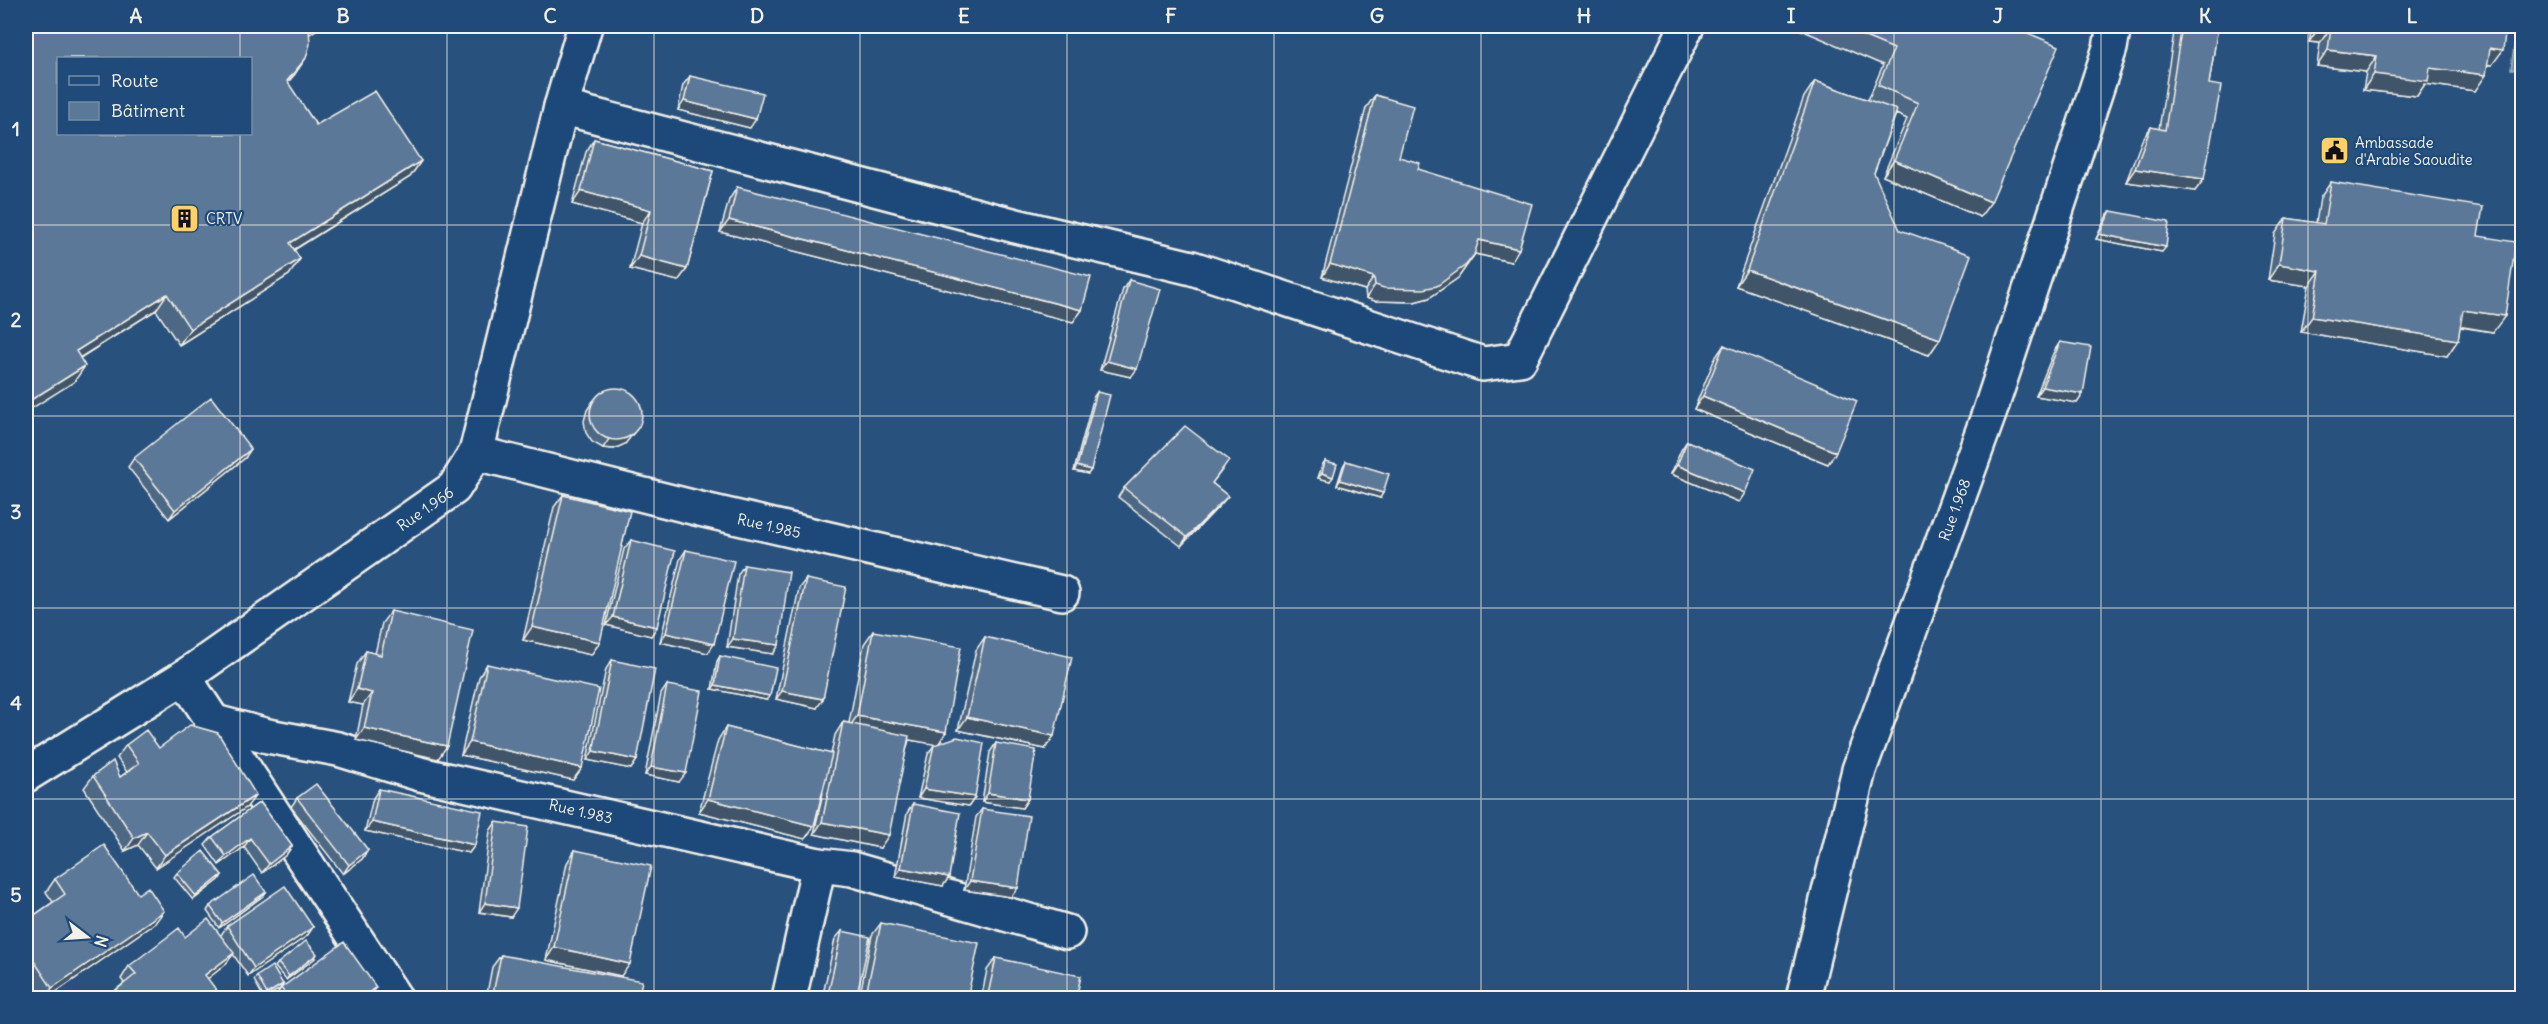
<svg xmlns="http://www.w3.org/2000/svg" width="2548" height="1024" viewBox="0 0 2548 1024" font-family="Delius,sans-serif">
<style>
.water{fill:#6e88a2;stroke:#a4b2be;stroke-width:1.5}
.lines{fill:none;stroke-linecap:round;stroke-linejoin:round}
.minor-casing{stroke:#f4f1e8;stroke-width:38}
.minor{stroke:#1f4a7a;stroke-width:33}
.wall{fill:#4e6784;stroke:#f4f1e8;stroke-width:1.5}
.shaded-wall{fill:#40546b;stroke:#f4f1e8;stroke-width:1.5}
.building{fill:#5b7899;stroke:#f4f1e8;stroke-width:1.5;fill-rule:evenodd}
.grid{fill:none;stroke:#f4f1e8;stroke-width:1.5;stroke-opacity:0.55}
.labels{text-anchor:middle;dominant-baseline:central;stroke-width:4.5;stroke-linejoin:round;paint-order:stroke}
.poi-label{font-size:15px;fill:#f4f1e8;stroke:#1f4a7a;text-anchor:start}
.street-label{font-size:15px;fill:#f4f1e8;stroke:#1f4a7a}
.neatline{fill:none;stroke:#f4f1e8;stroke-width:2}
.grid-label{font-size:20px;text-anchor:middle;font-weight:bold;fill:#f4f1e8}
</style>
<rect width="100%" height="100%" fill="#28517e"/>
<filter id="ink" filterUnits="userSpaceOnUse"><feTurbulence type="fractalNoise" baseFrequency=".0167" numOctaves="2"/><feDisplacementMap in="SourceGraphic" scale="12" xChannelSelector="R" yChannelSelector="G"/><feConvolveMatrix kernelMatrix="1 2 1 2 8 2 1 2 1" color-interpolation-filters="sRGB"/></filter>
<g filter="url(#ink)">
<path class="water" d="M 2517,26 L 2522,26 L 2522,71 L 2511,69 Z"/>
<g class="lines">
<defs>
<g id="minor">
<path d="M 561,107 L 1016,226 L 1192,268 L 1483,364 L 1520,359 L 1687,26"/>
<path id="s1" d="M 476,453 L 704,510 L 1062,593"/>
<path d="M 184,677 L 395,998"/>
<path id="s2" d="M 211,721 L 268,736 L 338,749 L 420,774 L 819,865 L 789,998"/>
<path id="s3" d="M 26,775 L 184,677 L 454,488 L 476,453 L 561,107 L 585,26"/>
<path d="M 819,865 L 852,869 L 1067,932"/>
<path id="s4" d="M 1803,998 L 1859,770 L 1990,411 L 2110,48 L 2114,26"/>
</g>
</defs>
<use href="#minor" class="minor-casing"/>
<use href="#minor" class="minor"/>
</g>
<path class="wall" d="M 26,26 L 322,26 L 309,34 L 295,74 L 287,82 L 316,125 L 421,161 L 410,177 L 294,250 L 300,259 L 289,275 L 179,345 L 156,310 L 80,358 L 74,382 Z
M 1792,26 L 2011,26 L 1980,217 L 1883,176 L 1907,119 L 1896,114 L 1874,173 L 1940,339 L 1929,355 L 1736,286 L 1804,97 L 1815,81 L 1868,100 L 1883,65 Z
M 2175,26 L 2218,26 L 2209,84 L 2204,179 L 2195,191 L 2126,182 L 2142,140 L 2151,127 L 2159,129 Z
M 2312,26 L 2506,26 L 2492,65 L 2488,65 L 2475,91 L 2425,84 L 2417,96 L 2363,90 L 2366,72 L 2317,66 L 2320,43 L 2309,42 Z
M 690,76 L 750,128 L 678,110 L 683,85 Z
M 1375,95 L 1399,157 L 1418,169 L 1511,262 L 1475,254 L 1458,278 L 1429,298 L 1414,302 L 1375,301 L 1366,298 L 1365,290 L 1322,277 L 1366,108 Z
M 594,139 L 713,171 L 687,269 L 678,281 L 630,269 L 642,223 L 572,204 L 586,152 Z
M 2331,182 L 2478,236 L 2493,332 L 2460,327 L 2458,340 L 2447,356 L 2301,332 L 2309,286 L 2268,280 L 2275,234 L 2286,218 L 2316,223 L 2320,198 Z
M 737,187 L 1082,310 L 1073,322 L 720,232 L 729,200 Z
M 2111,211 L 2162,252 L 2096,239 L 2107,215 Z
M 1129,280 L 1131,377 L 1100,370 L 1123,289 Z
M 2060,342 L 2083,394 L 2077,403 L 2036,396 L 2054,351 Z
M 1724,345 L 1828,464 L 1694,409 L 1715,358 Z
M 1097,392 L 1091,470 L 1088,474 L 1074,471 L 1094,396 Z
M 593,401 L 639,426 L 625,444 L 614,449 L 603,448 L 592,442 L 586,433 L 584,421 L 587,410 Z
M 1687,441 L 1739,502 L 1671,474 L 1681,450 Z
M 134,458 L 245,458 L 169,519 L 128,467 Z
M 1325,461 L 1330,481 L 1318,478 L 1322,465 Z
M 1346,461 L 1380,498 L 1337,485 L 1343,466 Z
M 1223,469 L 1212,483 L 1228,496 L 1221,504 L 1181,546 L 1118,497 L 1124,488 Z
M 563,495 L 600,642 L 591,655 L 523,640 L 554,507 Z
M 631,540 L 657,627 L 651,636 L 606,625 L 624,549 Z
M 686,550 L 708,653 L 660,642 L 680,559 Z
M 744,565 L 779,645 L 773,654 L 727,647 L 738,574 Z
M 806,579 L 817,708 L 776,699 L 799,588 Z
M 391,611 L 438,759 L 356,740 L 363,705 L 348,702 L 357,664 L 366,651 L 375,654 L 382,623 Z
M 873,631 L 946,732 L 939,744 L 975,797 L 969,806 L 918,798 L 928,754 L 934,745 L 936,744 L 909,740 L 880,848 L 814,834 L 823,792 L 814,826 L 805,839 L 699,812 L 718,740 L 726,727 L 831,754 L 835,735 L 843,722 L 849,723 L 864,644 Z
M 985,637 L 1045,749 L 958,730 L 976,650 Z
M 720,656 L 766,700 L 712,689 L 717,661 Z
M 612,660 L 637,760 L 631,769 L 587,760 L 606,669 Z
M 487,664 L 582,768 L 573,780 L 461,755 L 479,677 Z
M 667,685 L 679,782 L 645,775 L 661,694 Z
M 996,743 L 1028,799 L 1022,808 L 982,802 L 990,752 Z
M 126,745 L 159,748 L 247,807 L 156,868 L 138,845 L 125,851 L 84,788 L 93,776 L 120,777 L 127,772 L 117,758 Z
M 379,789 L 475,845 L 469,853 L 365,831 L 373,798 Z
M 297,798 L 368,850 L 362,859 L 343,874 L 291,807 Z
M 260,802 L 292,846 L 286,855 L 262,873 L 244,847 L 219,865 L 205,845 L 212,837 Z
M 913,804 L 949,877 L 943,886 L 895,877 L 907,813 Z
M 982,809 L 1011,897 L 964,890 L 976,817 Z
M 496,822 L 511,917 L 479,912 L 490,831 Z
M 575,850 L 621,976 L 546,960 L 567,863 Z
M 177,873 L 222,875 L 219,880 L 193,900 L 174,877 Z
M 55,879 L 155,923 L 46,999 L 42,999 L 26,975 L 26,921 L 53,902 L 46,892 Z
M 266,892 L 263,896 L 219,928 L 207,911 L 210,906 Z
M 881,923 L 967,999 L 859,999 L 872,935 Z
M 227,926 L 313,927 L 307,936 L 248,976 L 233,954 L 225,965 L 207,979 L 217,991 L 211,999 L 105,999 L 124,983 L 121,979 L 129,966 L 185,937 L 221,935 Z
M 842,931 L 856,999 L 822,999 L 835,939 Z
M 501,955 L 638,999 L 486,999 L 492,967 Z
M 996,958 L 1076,999 L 981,999 L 987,970 Z
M 314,959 L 286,980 L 275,967 L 278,963 Z
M 257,976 L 283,984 L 280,989 L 264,998 L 254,980 Z
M 281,988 L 370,996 L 366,999 L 276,999 L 275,997 Z"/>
<path class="shaded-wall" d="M 311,26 L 322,26 L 298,42 L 309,27 Z
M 2320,26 L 2331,27 L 2320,43 L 2309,42 Z
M 2490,48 L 2503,50 L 2492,65 L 2479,64 Z
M 2328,50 L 2377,56 L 2366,72 L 2317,66 Z
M 306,58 L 295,74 L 276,97 L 287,81 Z
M 2430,68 L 2486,75 L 2475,91 L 2425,84 L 2417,96 L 2363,90 L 2374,74 Z
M 684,101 L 756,119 L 750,128 L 678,110 Z
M 1894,160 L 1991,202 L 1980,217 L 1883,176 Z
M 421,161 L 410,177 L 279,259 L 290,243 Z
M 2135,169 L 2204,179 L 2195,191 L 2126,182 Z
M 581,191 L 651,210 L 642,223 L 572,204 Z
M 729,220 L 1082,310 L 1073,322 L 720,232 Z
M 2099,234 L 2166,247 L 2162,252 L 2096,239 Z
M 1479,240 L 1519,249 L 1511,262 L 1471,253 Z
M 1474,255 L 1458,278 L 1429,298 L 1414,302 L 1375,301 L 1366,298 L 1375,285 Z
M 639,256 L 687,269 L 678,281 L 630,269 Z
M 300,259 L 289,275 L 179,345 L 190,329 Z
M 1330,264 L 1374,277 L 1365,290 L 1322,277 Z
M 2279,264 L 2320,271 L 2309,286 L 2268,280 Z
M 1747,270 L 1940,339 L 1929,355 L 1736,286 Z
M 167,294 L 156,310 L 65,367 L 76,351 Z
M 2463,310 L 2505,316 L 2493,332 L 2452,325 Z
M 2312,317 L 2458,340 L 2447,356 L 2301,332 Z
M 1107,361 L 1137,369 L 1131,377 L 1100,370 Z
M 85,366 L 74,382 L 26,412 L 26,403 Z
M 2042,387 L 2083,394 L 2077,403 L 2036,396 Z
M 1703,396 L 1836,452 L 1828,464 L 1694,409 Z
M 639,426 L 625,444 L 614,449 L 603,448 L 609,439 Z
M 251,449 L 245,458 L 169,519 L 175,510 Z
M 1677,465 L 1745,493 L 1739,502 L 1671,474 Z
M 1077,466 L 1091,470 L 1088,474 L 1074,471 Z
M 1322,473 L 1333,477 L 1330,481 L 1318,478 Z
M 1340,480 L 1383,493 L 1380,498 L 1337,485 Z
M 1228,496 L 1221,504 L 1181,546 L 1187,537 Z
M 613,617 L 657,627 L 651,636 L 606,625 Z
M 532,627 L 600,642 L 591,655 L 523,640 Z
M 666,633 L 714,644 L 708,653 L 660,642 Z
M 733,639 L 779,645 L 773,654 L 727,647 Z
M 715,685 L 770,696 L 766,700 L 712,689 Z
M 357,689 L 372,693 L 363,705 L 348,702 Z
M 782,691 L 823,699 L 817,708 L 776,699 Z
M 857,716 L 946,732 L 938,745 L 848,729 Z
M 967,717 L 1054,736 L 1045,749 L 958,730 Z
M 364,728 L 447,746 L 438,759 L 356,740 Z
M 470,742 L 582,768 L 573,780 L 461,755 Z
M 593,751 L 637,760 L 631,769 L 587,760 Z
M 651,767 L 686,773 L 679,782 L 645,775 Z
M 924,789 L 975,797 L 969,806 L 918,798 Z
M 988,793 L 1028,799 L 1022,808 L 982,802 Z
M 256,795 L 247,807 L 156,868 L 165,855 Z
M 708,799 L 814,826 L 805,839 L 699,812 Z
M 372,822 L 475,845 L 469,853 L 365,831 Z
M 822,822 L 889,835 L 880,848 L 814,834 Z
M 147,832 L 138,845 L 125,851 L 134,838 Z
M 250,838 L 244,847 L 219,865 L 226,856 Z
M 292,846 L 286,855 L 262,873 L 269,864 Z
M 368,850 L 362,859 L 343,874 L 349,865 Z
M 901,868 L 949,877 L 943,886 L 895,877 Z
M 222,875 L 219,880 L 193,900 L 196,896 Z
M 970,881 L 1018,888 L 1011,897 L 964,890 Z
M 266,892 L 263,896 L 219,928 L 222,923 Z
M 485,903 L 517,908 L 511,917 L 479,912 Z
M 164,911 L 155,923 L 46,999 L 45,999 L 52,988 Z
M 313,927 L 307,936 L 248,976 L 254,968 Z
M 554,947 L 630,964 L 621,976 L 546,960 Z
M 234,953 L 225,965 L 196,988 L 205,975 Z
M 317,954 L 314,959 L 286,980 L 289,976 Z
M 283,984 L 280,989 L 264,998 L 267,994 Z
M 376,987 L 370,996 L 366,999 L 360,999 Z
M 217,991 L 211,999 L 207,999 Z"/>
<path class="building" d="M 26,26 L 311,26 L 309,27 L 310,44 L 306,58 L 287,81 L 316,125 L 375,91 L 421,161 L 290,243 L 300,259 L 190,329 L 167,294 L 76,351 L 85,366 L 26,403 ZM 58,58 L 250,58 L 250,134 L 58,134 Z
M 1839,26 L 2011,26 L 2059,46 L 1991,202 L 1894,160 L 1918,103 L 1878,85 L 1894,49 Z
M 2182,26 L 2218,26 L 2209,84 L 2221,86 L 2204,179 L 2135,169 L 2151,127 L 2165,130 Z
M 2320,26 L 2506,26 L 2503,50 L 2490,48 L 2486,75 L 2430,68 L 2428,81 L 2374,74 L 2377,56 L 2328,50 L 2331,27 Z
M 690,76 L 763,93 L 756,119 L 684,101 Z
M 1815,81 L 1897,110 L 1874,173 L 1900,230 L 1971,255 L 1940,339 L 1747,270 Z
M 1375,95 L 1413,106 L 1399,157 L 1420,163 L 1418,169 L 1532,204 L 1519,249 L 1479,240 L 1474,255 L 1466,265 L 1437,286 L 1423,289 L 1384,288 L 1375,285 L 1374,277 L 1330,264 Z
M 594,139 L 713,171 L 687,269 L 639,256 L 651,210 L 581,191 Z
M 2331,182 L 2483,207 L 2478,236 L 2516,242 L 2505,316 L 2463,310 L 2458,340 L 2312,317 L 2320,271 L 2279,264 L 2286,218 L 2324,224 Z
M 737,187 L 1091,277 L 1082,310 L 729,220 Z
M 2111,211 L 2169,222 L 2166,247 L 2099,234 Z
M 1129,280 L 1160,289 L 1137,369 L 1107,361 Z
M 2060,342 L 2091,347 L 2083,394 L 2042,387 Z
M 1724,345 L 1857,401 L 1836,452 L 1703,396 Z
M590 414a26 26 0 1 1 52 0a26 26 0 1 1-52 0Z
M 1097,392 L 1110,395 L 1091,470 L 1077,466 Z
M 211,397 L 251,449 L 175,510 L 134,458 Z
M 1185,426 L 1229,460 L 1212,483 L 1228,496 L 1187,537 L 1124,488 Z
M 1687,441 L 1755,469 L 1745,493 L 1677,465 Z
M 1325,461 L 1337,464 L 1333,477 L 1322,473 Z
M 1346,461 L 1389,474 L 1383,493 L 1340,480 Z
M 563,495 L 630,511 L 600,642 L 532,627 Z
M 631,540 L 675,551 L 657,627 L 613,617 Z
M 686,550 L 734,561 L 714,644 L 666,633 Z
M 744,565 L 789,572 L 779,645 L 733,639 Z
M 806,579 L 846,587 L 823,699 L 782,691 Z
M 391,611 L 473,630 L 447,746 L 364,728 L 372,693 L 357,689 L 366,651 L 381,655 Z
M 873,631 L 961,647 L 946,732 L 857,716 Z
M 985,637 L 1072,657 L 1054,736 L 967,717 Z
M 720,656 L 776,668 L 770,696 L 715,685 Z
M 612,660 L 655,669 L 637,760 L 593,751 Z
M 487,664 L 599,689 L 582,768 L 470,742 Z
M 667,685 L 702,691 L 686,773 L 651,767 Z
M 843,722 L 909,736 L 889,835 L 822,822 Z
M 190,725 L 218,733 L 256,795 L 165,855 L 147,832 L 134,838 L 93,776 L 113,761 L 120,777 L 139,763 L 126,745 L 146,730 L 159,748 Z
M 726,727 L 832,754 L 814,826 L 708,799 Z
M 957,737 L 984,743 L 975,797 L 924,789 L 934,745 Z
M 996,743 L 1036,750 L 1028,799 L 988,793 Z
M 316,784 L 368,850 L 349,865 L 297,798 Z
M 379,789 L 482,811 L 475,845 L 372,822 Z
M 260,802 L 292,846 L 269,864 L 250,838 L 226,856 L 212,837 Z
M 913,804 L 960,813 L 949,877 L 901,868 Z
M 982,809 L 1029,816 L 1018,888 L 970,881 Z
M 496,822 L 528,827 L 517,908 L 485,903 Z
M 104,845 L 138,894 L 148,887 L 164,911 L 52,988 L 26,949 L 26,921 L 65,894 L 55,879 Z
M 575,850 L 651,866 L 630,964 L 554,947 Z
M 203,851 L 222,875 L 196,896 L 177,873 Z
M 254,875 L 266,892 L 222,923 L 210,906 Z
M 285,886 L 313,927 L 254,968 L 227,926 Z
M 208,919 L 234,953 L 205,975 L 217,991 L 207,999 L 105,999 L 136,974 L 129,966 L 179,928 L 185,937 Z
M 881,923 L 979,943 L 967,999 L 865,999 Z
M 842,931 L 870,937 L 856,999 L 827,999 Z
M 306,941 L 317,954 L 289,976 L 278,963 Z
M 344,942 L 376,987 L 360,999 L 289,999 L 281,988 Z
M 501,955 L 642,981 L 638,999 L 498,999 L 492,998 Z
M 996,958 L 1081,976 L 1076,999 L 987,999 Z
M 272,966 L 283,984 L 267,994 L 257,976 Z"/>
</g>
<path class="grid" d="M 240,26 L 240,58M 447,26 L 447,998M 654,26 L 654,998M 860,26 L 860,998M 1067,26 L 1067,998M 1274,26 L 1274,998M 1481,26 L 1481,998M 1688,26 L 1688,998M 1894,26 L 1894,998M 2101,26 L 2101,998M 2308,26 L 2308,998M 240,134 L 240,998M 26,225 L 2522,225M 26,416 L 2522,416M 26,608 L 2522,608M 26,799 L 2522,799"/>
<defs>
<symbol id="civic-square" viewBox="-11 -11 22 22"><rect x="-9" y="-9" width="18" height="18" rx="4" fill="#ffd166" stroke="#1f4a7a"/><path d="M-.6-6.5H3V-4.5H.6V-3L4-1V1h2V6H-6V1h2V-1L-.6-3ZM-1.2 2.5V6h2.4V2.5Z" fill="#111"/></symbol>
<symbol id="building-square" viewBox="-11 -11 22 22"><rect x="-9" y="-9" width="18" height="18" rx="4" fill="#ffd166" stroke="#1f4a7a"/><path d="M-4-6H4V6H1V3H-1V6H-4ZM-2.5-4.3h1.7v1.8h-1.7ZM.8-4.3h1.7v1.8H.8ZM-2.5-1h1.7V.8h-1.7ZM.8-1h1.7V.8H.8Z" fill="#111"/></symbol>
</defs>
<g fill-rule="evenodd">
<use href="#civic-square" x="2318" y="134" width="33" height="33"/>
<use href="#building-square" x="168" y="202" width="33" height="33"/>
</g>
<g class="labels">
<g class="poi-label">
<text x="2355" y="142">Ambassade<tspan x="2355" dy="17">d'Arabie Saoudite</tspan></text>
<text x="206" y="218">CRTV</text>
</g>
<g class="street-label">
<text stroke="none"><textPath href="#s3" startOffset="480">Rue 1.966</textPath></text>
<text stroke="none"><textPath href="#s4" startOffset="512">Rue 1.968</textPath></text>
<text stroke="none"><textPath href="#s1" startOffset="302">Rue 1.985</textPath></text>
<text stroke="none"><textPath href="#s2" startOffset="381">Rue 1.983</textPath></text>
</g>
</g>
<rect width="2548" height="1024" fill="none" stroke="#1f4a7a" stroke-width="66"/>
<rect x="57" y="57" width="195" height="78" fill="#1f4a7a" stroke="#748da6" stroke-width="1.5"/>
<rect x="69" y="76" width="30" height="9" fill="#1f4a7a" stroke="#748da6" stroke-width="1.5"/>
<text x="111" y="87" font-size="18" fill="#f4f1e8">Route</text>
<rect x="69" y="102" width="30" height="18" fill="#5b7899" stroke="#748da6" stroke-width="1.5"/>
<text x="111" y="117" font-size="18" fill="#f4f1e8">Bâtiment</text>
<g transform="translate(87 937) rotate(107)" stroke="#1f4a7a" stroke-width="4.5" paint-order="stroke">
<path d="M0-4.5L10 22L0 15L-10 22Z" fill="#f4f1e8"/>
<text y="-9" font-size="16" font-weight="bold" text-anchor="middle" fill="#f4f1e8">N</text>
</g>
<rect x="33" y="33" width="2482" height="958" class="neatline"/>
<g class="grid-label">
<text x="136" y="23">A</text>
<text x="343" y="23">B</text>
<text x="550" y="23">C</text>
<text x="757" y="23">D</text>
<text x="964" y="23">E</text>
<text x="1171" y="23">F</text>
<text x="1377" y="23">G</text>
<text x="1584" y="23">H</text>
<text x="1791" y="23">I</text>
<text x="1998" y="23">J</text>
<text x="2205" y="23">K</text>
<text x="2412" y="23">L</text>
<text x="16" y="136">1</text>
<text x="16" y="327">2</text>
<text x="16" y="519">3</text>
<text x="16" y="710">4</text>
<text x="16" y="902">5</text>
</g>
</svg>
